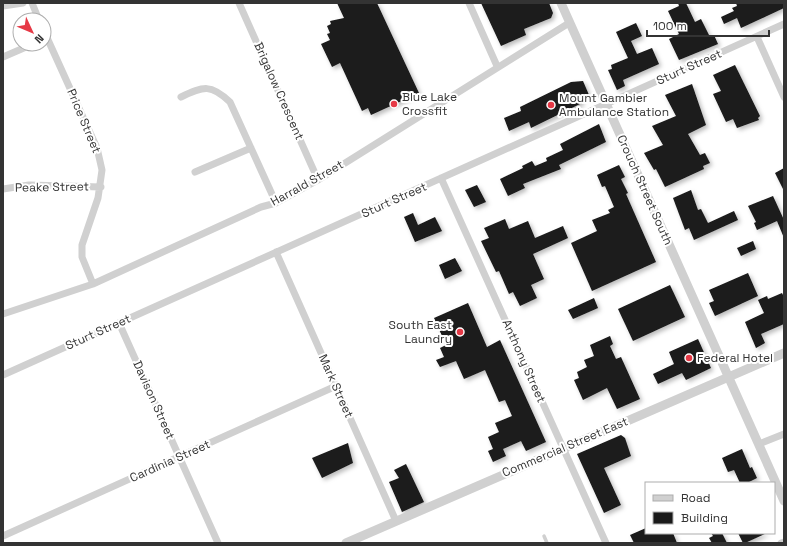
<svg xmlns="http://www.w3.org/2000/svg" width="787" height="546" viewBox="0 0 787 546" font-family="'Space Grotesk',sans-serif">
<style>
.building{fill:#1a1a1a;filter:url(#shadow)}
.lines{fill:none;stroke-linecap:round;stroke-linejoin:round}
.service{stroke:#d0d0d0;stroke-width:3.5}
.minor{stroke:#d0d0d0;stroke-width:7}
.tertiary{stroke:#d0d0d0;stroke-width:9}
.poi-dot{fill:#e63946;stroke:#fff;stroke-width:1.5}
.labels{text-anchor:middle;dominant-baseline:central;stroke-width:4;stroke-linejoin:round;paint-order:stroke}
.street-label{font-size:12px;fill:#333;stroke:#fff}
.poi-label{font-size:12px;fill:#333;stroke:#fff;text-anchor:start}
</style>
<defs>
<filter id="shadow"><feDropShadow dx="2.5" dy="2.5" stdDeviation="2" flood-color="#0004"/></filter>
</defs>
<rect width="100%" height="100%" fill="#fff"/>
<path class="building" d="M 337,3 L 377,3 L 419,93 L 371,115 L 368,108 L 362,111 L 340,63 L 332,67 L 321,44 L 330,40 L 327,34 L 330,33 L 327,26 L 331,24 L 330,21 L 344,18 Z
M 481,3 L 549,3 L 553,13 L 551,18 L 524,29 L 526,35 L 501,46 Z
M 678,3 L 686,3 L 695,22 L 701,19 L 710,37 L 714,35 L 718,44 L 679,60 L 669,39 L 679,34 L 668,11 L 679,6 Z
M 736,3 L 784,3 L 784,8 L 741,28 L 737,18 L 724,24 L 721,17 L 734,11 L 732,8 L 737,6 Z
M 636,23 L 642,36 L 631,41 L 637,54 L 652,48 L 659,64 L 623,80 L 625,86 L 617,90 L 608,70 L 612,69 L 611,65 L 628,58 L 616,32 Z
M 735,65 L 760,116 L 758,118 L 759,120 L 737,128 L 733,119 L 726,122 L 713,94 L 721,91 L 713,75 Z
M 583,81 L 589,95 L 580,99 L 582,103 L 531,128 L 529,122 L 509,131 L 504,118 L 521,111 L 520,107 L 571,82 Z
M 692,84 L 706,125 L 688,134 L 700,155 L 705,153 L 710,163 L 703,166 L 704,169 L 665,187 L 656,169 L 654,170 L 644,153 L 663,145 L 652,126 L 676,116 L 665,95 Z
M 599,124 L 606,142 L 559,165 L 561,169 L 523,184 L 525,188 L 508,196 L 500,179 L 523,168 L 522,166 L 532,161 L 535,166 L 547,161 L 546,158 L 563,150 L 560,144 Z
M 619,165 L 625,177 L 621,179 L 628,193 L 626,194 L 656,262 L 592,291 L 571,243 L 597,231 L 592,220 L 610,213 L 608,210 L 614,207 L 605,186 L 602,187 L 597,175 Z
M 784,168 L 784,191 L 775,173 Z
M 477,185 L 486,202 L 474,207 L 465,190 Z
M 691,190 L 698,210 L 701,209 L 708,223 L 734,211 L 738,220 L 694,240 L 689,228 L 685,230 L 673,198 Z
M 773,196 L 784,220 L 784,238 L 777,221 L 757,230 L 754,223 L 756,222 L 748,206 Z
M 413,213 L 418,225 L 435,217 L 442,231 L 415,242 L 404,217 Z
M 505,219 L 509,229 L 528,221 L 535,238 L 563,226 L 568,238 L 533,254 L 544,279 L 531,285 L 537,298 L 520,306 L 513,292 L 509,294 L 499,271 L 496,272 L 481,241 L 489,238 L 484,228 Z
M 753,241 L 756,249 L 741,256 L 737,248 Z
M 455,258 L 462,271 L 445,279 L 439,265 Z
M 748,273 L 758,296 L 715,316 L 709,303 L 714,301 L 709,290 Z
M 670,285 L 685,317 L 633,341 L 618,309 Z
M 782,293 L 784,297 L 784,324 L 761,334 L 765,343 L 756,348 L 745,322 L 764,313 L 758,300 L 767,296 L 768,299 Z
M 594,298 L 598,308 L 573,319 L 568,310 Z
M 468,303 L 487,347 L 500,340 L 546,442 L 526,451 L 521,441 L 503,449 L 506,456 L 493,462 L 488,451 L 493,449 L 488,437 L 499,432 L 495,423 L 512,416 L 505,400 L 499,402 L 485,370 L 464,379 L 456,361 L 440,367 L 436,360 L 444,357 L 440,348 L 446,345 L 434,318 Z
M 610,336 L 613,344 L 610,346 L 616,359 L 621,357 L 640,399 L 617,409 L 607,388 L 583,400 L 574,380 L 579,378 L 577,372 L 587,367 L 584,360 L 594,356 L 590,345 Z
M 698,339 L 711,368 L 686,380 L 682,373 L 658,384 L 653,374 L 674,364 L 669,352 Z
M 621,435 L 625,438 L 631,456 L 604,468 L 621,505 L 604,513 L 577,454 Z
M 348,443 L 353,463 L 322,478 L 312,458 Z
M 742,449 L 750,468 L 752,467 L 757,478 L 747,483 L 740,483 L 734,470 L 728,472 L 722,458 Z
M 406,464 L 424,502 L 402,512 L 389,482 L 399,478 L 394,470 Z
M 646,528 L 646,533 L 673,533 L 677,543 L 634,543 L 630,535 Z
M 711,533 L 722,533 L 727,543 L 712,543 L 709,538 L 713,536 Z
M 738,533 L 767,533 L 745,543 L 743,543 Z"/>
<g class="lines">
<path class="service" d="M 544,536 L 547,543"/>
<path class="minor" d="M 32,3 L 39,20
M 239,3 L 318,180
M 469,3 L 497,66
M 3,6 L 23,3
M 44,31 L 97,148 L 102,170 L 98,198 L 82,245 L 82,257 L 93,284
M 757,37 L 784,97
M 3,57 L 33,44
M 181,97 C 204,86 211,84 230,102 L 276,203
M 195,172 L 251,148
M 441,178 L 606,543
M 3,189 L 29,185 L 101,187
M 276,252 L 396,521
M 3,314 L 93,284 L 261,207 L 276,203 L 318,180 L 569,23
M 119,323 L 218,543
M 3,375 L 784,24
M 759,444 L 784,434
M 3,536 L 336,386
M 781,543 L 784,542"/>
<path class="tertiary" d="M 561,3 L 784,501
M 346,543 L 784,353"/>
</g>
<g class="poi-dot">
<circle cx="394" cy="104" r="4"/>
<circle cx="551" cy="105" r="4"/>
<circle cx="460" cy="332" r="4"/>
<circle cx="689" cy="358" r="4"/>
</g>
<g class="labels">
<g class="street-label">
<text transform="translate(689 67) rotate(-24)">Sturt Street</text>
<text transform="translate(279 91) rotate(66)">Brigalow Crescent</text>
<text transform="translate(84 121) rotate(67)">Price Street</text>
<text transform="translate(307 183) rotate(-29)">Harrald Street</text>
<text transform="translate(52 187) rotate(-1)">Peake Street</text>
<text transform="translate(645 190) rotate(66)">Crouch Street South</text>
<text transform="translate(394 200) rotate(-24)">Sturt Street</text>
<text transform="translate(98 332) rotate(-24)">Sturt Street</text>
<text transform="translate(524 361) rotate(66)">Anthony Street</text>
<text transform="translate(336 386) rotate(66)">Mark Street</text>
<text transform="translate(154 400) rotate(66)">Davison Street</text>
<text transform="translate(565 447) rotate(-23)">Commercial Street East</text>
<text transform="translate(170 461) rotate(-24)">Cardinia Street</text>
</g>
<g class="poi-label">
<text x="402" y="97">Blue Lake<tspan x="402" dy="14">Crossfit</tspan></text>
<text x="559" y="98">Mount Gambier<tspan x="559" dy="14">Ambulance Station</tspan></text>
<text x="452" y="325" text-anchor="end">South East<tspan x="452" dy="14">Laundry</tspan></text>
<text x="697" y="358">Federal Hotel</text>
</g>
</g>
<rect width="787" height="546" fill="none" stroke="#333333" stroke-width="8"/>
<rect x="645" y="482" width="130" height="52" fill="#ffffff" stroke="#adadad"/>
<rect x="653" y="495" width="20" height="6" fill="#d0d0d0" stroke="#adadad"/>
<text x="681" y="502" font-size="12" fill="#333333">Road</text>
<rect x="653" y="512" width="20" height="12" fill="#1a1a1a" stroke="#adadad"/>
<text x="681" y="522" font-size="12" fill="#333333">Building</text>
<g transform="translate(32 32) rotate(134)"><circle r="19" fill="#ffffff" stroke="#adadad"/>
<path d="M0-3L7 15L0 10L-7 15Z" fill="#e63946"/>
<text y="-6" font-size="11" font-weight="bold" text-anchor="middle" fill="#333333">N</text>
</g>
<path d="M647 30v6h122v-6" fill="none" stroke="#333333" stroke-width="2"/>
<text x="653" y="30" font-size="12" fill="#333333" stroke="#ffffff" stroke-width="3" paint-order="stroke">100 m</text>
</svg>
